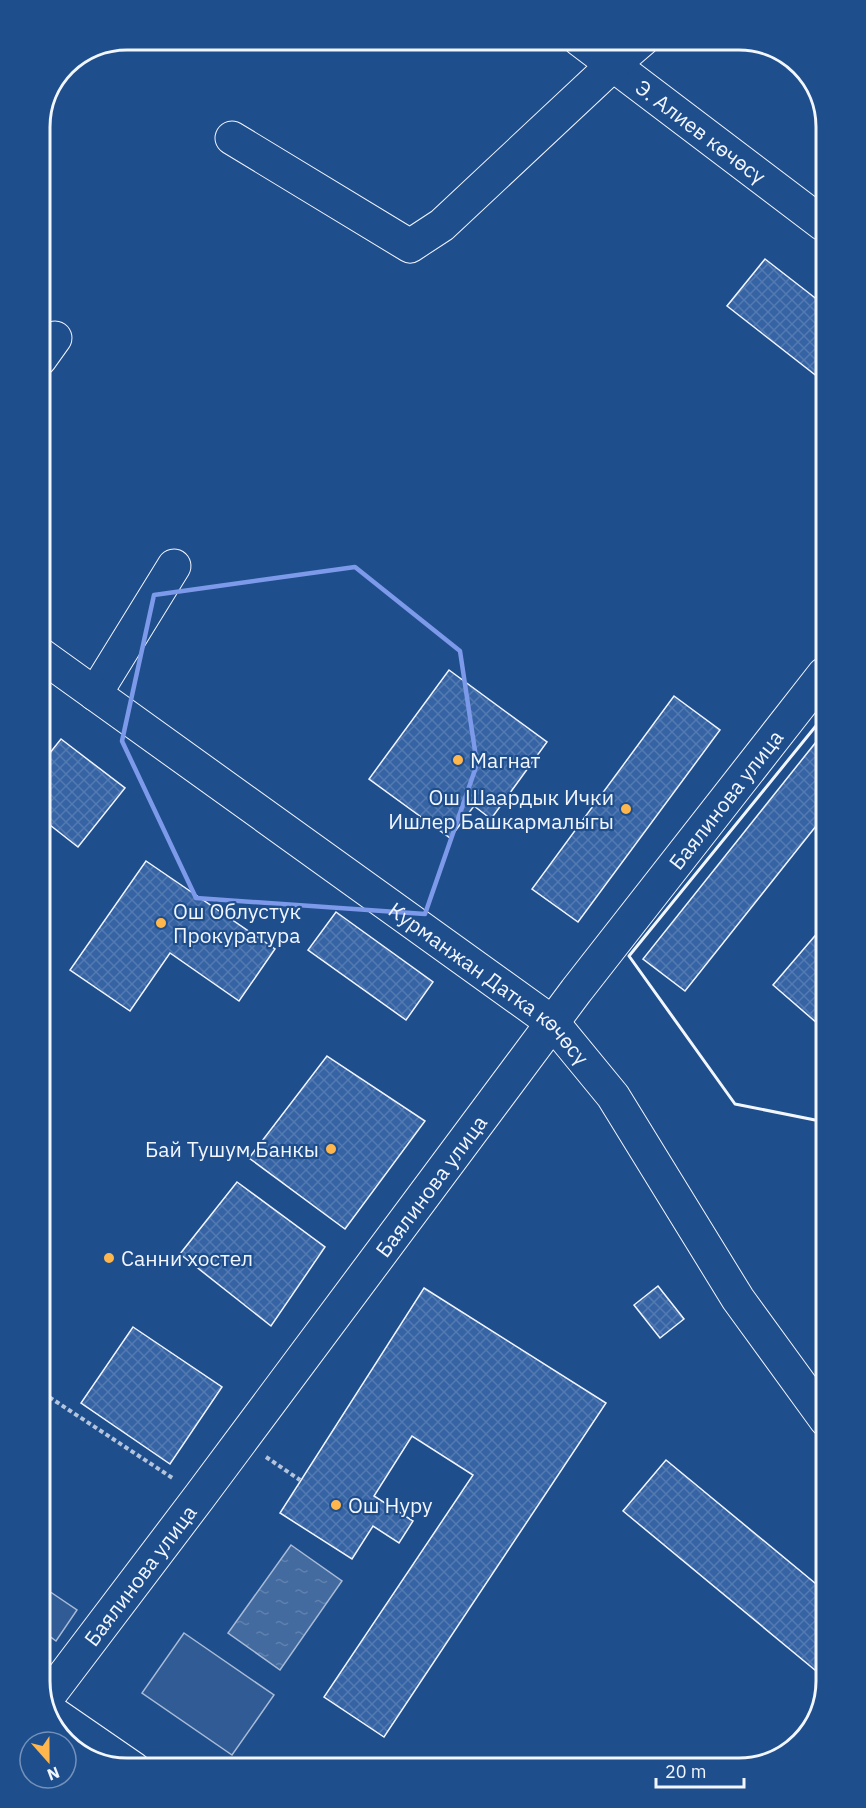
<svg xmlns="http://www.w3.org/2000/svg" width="866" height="1808" viewBox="0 0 866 1808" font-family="'IBM Plex Sans',sans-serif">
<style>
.built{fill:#305b95;stroke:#a8bbd7;stroke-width:1.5}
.water{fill:url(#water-ripples);stroke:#a8bbd7;stroke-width:1.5}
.building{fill:url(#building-cross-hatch);stroke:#f2f6ff;stroke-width:1.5}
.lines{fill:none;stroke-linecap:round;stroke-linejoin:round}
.minor-casing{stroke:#f2f6ff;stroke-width:35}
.major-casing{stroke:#f2f6ff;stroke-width:35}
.path{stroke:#b3c4dc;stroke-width:4;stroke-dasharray:4.5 3;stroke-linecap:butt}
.minor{stroke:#1f4e8c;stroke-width:33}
.major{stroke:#1f4e8c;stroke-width:33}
.wall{stroke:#f2f6ff;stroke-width:3}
.marked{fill:none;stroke:#7d9aea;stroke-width:4.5;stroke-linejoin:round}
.poi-dot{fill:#ffb74d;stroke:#1f4e8c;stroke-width:2}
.labels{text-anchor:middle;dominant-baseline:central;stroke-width:4.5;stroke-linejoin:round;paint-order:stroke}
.street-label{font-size:21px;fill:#f2f6ff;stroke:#1f4e8c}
.poi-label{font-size:21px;fill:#f2f6ff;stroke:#1f4e8c;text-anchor:start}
.rim{fill:none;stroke:#f2f6ff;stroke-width:3}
</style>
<defs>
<pattern id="water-ripples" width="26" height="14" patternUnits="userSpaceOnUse" patternTransform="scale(1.5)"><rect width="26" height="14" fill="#446ba0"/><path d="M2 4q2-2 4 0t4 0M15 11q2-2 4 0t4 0" fill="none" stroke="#5f81ae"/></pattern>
<pattern id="building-cross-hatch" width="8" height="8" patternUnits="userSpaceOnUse" patternTransform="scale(1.5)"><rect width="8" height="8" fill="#3563a3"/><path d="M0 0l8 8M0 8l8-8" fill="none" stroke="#537ab1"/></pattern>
</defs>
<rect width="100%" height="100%" fill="#1f4e8c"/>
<path class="built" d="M 43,1587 L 77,1610 L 56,1641 L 44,1632 Z
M 184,1633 L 274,1695 L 232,1755 L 142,1693 Z"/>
<path class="water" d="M 291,1545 L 342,1581 L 280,1670 L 228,1633 Z"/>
<path class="building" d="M 765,259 L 823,304 L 823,381 L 727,306 Z
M 449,670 L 547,742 L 491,819 L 474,806 L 450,838 L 369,779 Z
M 674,696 L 720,730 L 578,922 L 532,889 Z
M 824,732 L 824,816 L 685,991 L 643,959 Z
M 61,739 L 125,788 L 78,847 L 41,818 L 41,764 Z
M 146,861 L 275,949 L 239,1001 L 170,953 L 130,1011 L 70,970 Z
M 336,912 L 433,982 L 406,1020 L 308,950 Z
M 825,924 L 825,1030 L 773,985 Z
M 327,1056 L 425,1121 L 345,1229 L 249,1158 Z
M 237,1182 L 325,1247 L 271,1326 L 180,1254 Z
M 658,1286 L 684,1319 L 660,1338 L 634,1305 Z
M 424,1288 L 606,1403 L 384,1737 L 324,1697 L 473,1475 L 412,1436 L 374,1496 L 413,1521 L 399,1543 L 373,1526 L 352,1559 L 280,1513 Z
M 133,1327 L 222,1387 L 170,1464 L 81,1403 Z
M 666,1460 L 827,1593 L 827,1680 L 623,1511 Z"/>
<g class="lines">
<defs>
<g id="minor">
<path id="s1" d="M 579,39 L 823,224"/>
<path d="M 232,138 L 410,246 L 442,225 L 614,64 L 643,39"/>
<path d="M 40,359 L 55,338"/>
<path d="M 95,694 L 174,566"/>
<path id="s2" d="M 44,1702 L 200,1496 L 576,991 L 824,674"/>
</g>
<g id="major">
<path id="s3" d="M 41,655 L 553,1023 L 613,1096 L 738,1299 L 826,1420"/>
<path d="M 44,1707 L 134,1769"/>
</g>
</defs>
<use href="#minor" class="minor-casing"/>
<use href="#major" class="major-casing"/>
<path class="path" d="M 43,1393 L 174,1479
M 266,1457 L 300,1480"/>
<use href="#minor" class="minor"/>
<use href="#major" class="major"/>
<path class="wall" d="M 824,716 L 629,956 L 735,1104 L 825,1122"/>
</g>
<path class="marked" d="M 355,567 L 460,651 L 477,764 L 425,914 L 196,898 L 122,741 L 154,595 Z"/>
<g class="poi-dot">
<circle cx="458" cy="760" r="6"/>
<circle cx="626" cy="809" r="6"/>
<circle cx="161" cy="923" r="6"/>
<circle cx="331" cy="1149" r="6"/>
<circle cx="109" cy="1258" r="6"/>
<circle cx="336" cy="1505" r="6"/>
</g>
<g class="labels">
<g class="street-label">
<text stroke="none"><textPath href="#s1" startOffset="153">Э. Алиев көчөсү</textPath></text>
<text stroke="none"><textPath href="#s2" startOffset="1131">Баялинова улица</textPath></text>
<text stroke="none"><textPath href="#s3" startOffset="556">Курманжан Датка көчөсү</textPath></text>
<text stroke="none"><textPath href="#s2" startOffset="645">Баялинова улица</textPath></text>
<text stroke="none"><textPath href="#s2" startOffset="159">Баялинова улица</textPath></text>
</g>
<g class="poi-label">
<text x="470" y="760">Магнат</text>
<text x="614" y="797" text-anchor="end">Ош Шаардык Ички<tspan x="614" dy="24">Ишлер Башкармалыгы</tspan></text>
<text x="173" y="911">Ош Облустук<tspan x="173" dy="24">Прокуратура</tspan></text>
<text x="319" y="1149" text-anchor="end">Бай Тушум Банкы</text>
<text x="121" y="1258">Санни хостел</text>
<text x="348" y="1505">Ош Нуру</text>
</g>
</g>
<path d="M0 0H866V1808H0ZM127 50H739A77 77 0 0 1 816 127V1681A77 77 0 0 1 739 1758H127A77 77 0 0 1 50 1681V127A77 77 0 0 1 127 50Z" fill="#1f4e8c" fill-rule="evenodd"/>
<path class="rim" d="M127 50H739A77 77 0 0 1 816 127V1681A77 77 0 0 1 739 1758H127A77 77 0 0 1 50 1681V127A77 77 0 0 1 127 50Z"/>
<g transform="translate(48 1760) rotate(159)"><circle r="28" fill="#1f4e8c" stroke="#7391ba" stroke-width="1.5"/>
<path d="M0-4.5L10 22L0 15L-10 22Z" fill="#ffb74d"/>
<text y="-9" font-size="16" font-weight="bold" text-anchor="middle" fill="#f2f6ff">N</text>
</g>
<path d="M656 1778v9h88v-9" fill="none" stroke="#f2f6ff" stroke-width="3"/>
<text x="665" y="1778" font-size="18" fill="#f2f6ff" stroke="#1f4e8c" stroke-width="4.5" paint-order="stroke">20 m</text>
</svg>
